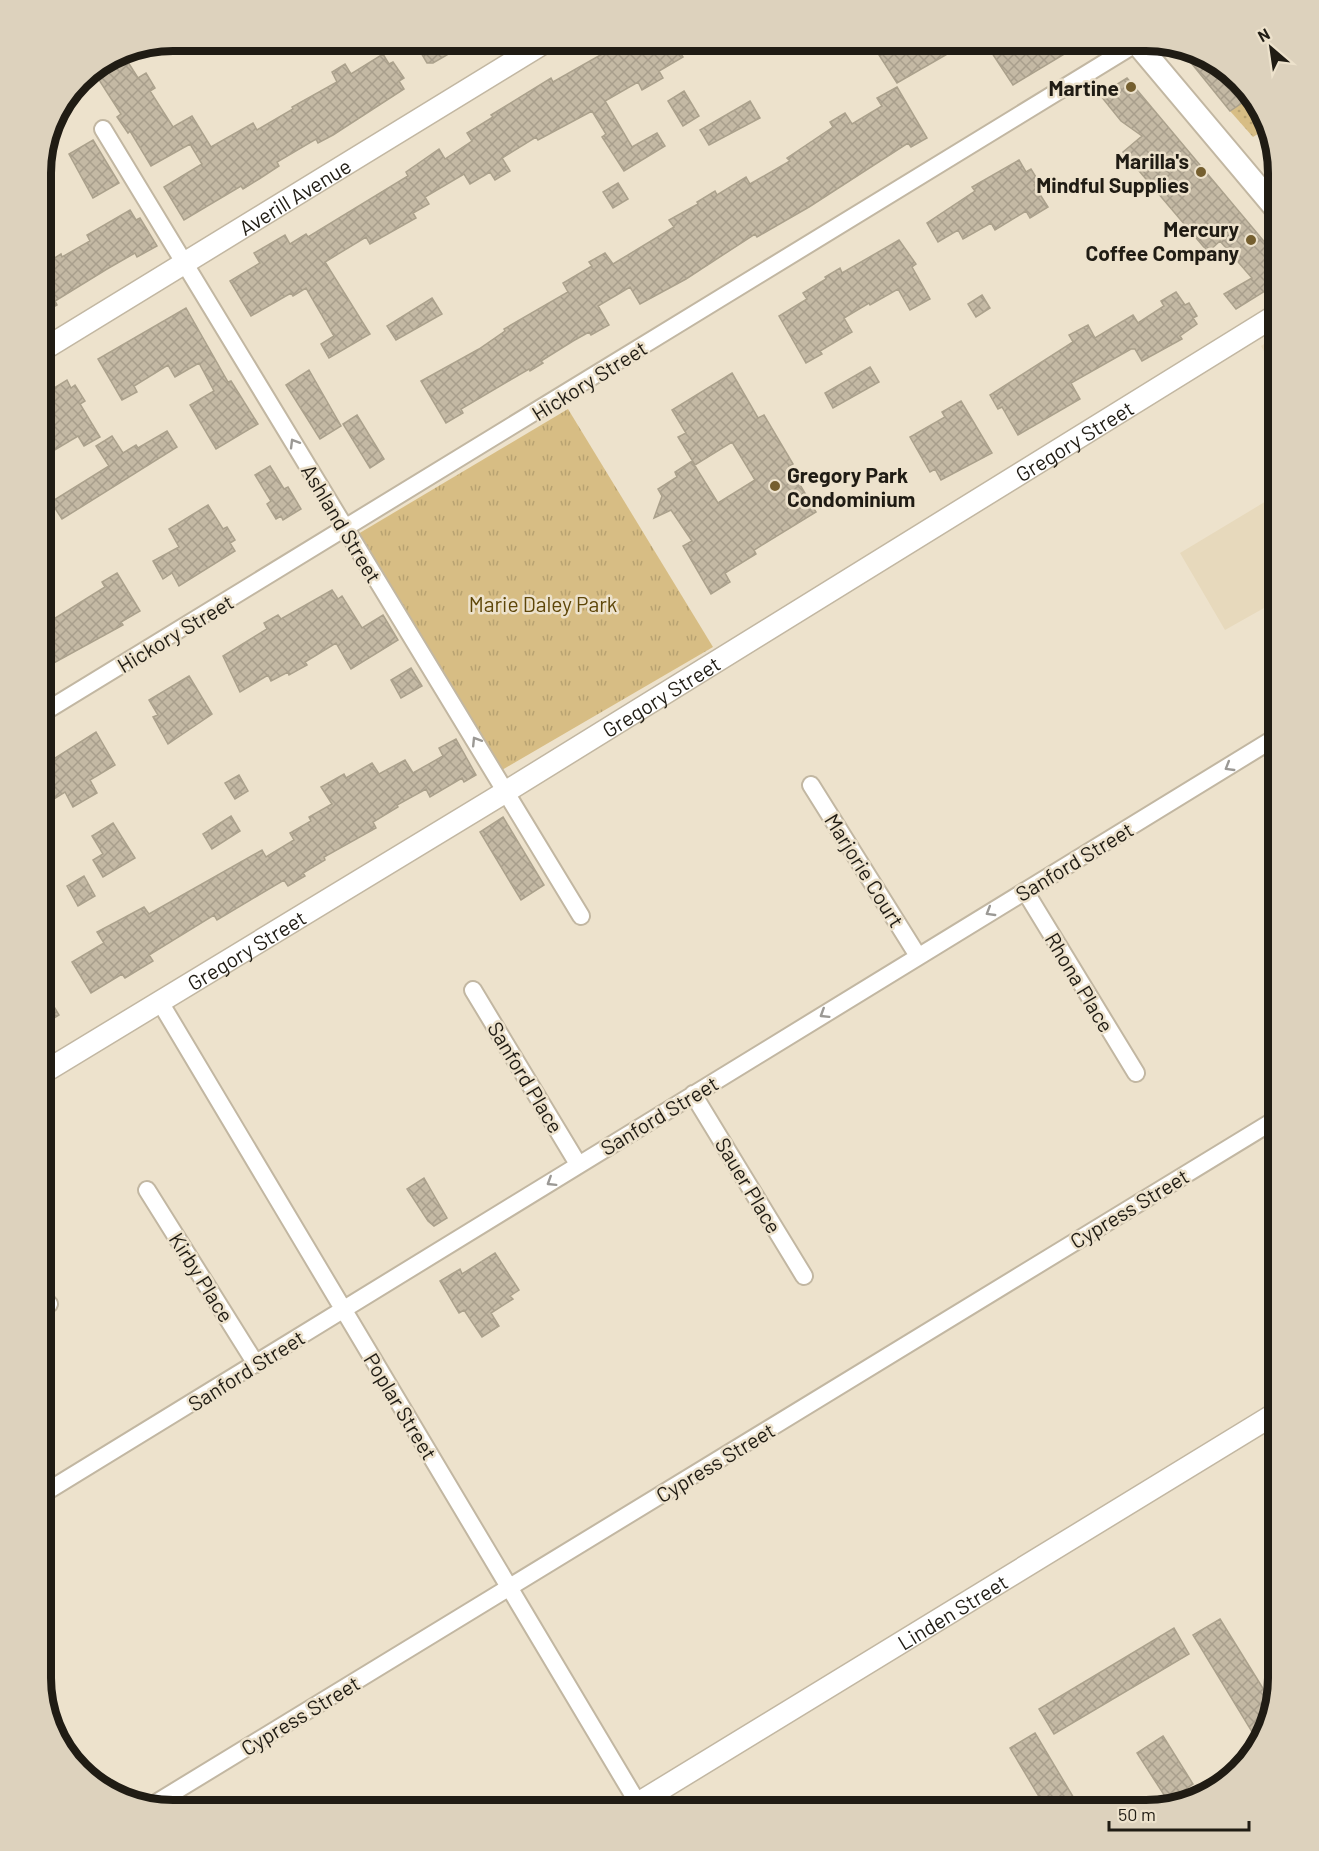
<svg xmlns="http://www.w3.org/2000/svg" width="1319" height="1851" viewBox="0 0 1319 1851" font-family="Barlow,sans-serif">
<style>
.built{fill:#e7d9bc}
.park{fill:url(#park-tufts)}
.garden{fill:url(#garden-dots)}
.building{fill:url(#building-cross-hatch);stroke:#aba18c;stroke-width:1.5}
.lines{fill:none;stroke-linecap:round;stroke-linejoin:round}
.minor-casing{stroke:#c2b7a2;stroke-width:20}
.tertiary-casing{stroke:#c2b7a2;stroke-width:24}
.secondary-casing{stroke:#c2b7a2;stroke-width:26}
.minor{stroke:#fff;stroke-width:16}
.tertiary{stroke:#fff;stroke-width:21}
.secondary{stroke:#fff;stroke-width:22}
.oneway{stroke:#9b9995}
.poi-dot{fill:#755f2f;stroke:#ede2cc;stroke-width:2}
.labels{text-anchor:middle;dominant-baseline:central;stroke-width:5;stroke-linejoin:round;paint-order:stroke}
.poi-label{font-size:21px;font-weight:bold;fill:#201c14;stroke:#ede2cc;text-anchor:end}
.street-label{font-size:21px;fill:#201c14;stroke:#ede2cc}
.park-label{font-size:21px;fill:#5e4608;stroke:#ede2cc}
.rim{fill:none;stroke:#201c14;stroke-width:8}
</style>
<defs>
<pattern id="park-tufts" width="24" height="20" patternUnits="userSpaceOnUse" patternTransform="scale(1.5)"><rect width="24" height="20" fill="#d7bd84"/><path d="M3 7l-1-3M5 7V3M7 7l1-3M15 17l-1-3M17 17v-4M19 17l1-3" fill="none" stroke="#b8a271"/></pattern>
<pattern id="garden-dots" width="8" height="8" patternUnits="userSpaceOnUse" patternTransform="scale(1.5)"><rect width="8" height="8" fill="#d7bd84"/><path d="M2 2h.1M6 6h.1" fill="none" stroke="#b8a271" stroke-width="1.8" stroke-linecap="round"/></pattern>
<pattern id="building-cross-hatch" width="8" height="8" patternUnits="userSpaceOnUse" patternTransform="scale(1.5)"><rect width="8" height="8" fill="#c4b9a4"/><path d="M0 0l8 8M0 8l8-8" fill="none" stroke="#a89e8c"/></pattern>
</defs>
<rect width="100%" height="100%" fill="#ede2cc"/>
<path class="built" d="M 1278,335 L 1278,375 L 1261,346 Z
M 1278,494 L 1278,600 L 1225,630 L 1180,553 Z"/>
<path class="park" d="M 568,409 L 713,647 L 502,770 L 358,534 Z"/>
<path class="garden" d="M 1251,97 L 1261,106 L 1267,128 L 1253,137 L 1230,111 Z"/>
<path class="building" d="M 414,41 L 471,41 L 433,63 L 427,63 Z
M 625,41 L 673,41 L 683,57 L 659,71 L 663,78 L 642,90 L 638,82 L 605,101 L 632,147 L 657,133 L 665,146 L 624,171 L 602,137 L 606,134 L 592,111 L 538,140 L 536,137 L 502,158 L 510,171 L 495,180 L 490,172 L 470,184 L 464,174 L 425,197 L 429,204 L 413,213 L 416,218 L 370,244 L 366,237 L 325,262 L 370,334 L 329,358 L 321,344 L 334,336 L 306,288 L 293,296 L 291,293 L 251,316 L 230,281 L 260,263 L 254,253 L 285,235 L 290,244 L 306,234 L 308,237 L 408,176 L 406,172 L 439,149 L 445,159 L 472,141 L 467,133 L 493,117 L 491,115 L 551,78 L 553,82 Z
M 870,41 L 970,41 L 897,83 Z
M 984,41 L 1086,41 L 1013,85 Z
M 1179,48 L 1213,58 L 1251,97 L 1230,111 Z
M 121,51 L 138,78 L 146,73 L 155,88 L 150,91 L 173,127 L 192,116 L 211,147 L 253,123 L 257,130 L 293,109 L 292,107 L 337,82 L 332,72 L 345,64 L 351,74 L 383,54 L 389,64 L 393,62 L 404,78 L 399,81 L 404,89 L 333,135 L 318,143 L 316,139 L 277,162 L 279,166 L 259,179 L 243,189 L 241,186 L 184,220 L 164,187 L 202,164 L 190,144 L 151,166 L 130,131 L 128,133 L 117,117 L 121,114 L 92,69 Z
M 1127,78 L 1278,258 L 1278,283 L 1236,309 L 1224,294 L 1252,278 L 1220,241 L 1208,252 L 1123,152 L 1142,136 L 1121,121 L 1100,95 Z
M 897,87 L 927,138 L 911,147 L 908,143 L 809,207 L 757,237 L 755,234 L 686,279 L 640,304 L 630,287 L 598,306 L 609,325 L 591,335 L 589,332 L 573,341 L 541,361 L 543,363 L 530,371 L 529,369 L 461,409 L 463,413 L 446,423 L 421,381 L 479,349 L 505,331 L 504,329 L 568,292 L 563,283 L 592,266 L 589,262 L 605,253 L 613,264 L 674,227 L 669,220 L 698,204 L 697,202 L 715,191 L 717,195 L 746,177 L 750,184 L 790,161 L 787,158 L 833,127 L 830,122 L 845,113 L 852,124 L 882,106 L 877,98 Z
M 684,91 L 699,116 L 683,126 L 668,101 Z
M 750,101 L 760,118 L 709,145 L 700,130 Z
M 93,140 L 119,183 L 93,198 L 69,154 Z
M 1019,160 L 1026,172 L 1031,169 L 1039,182 L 1034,185 L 1048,207 L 1030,218 L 1026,211 L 995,230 L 991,223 L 963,239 L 958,230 L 938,242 L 927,223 L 975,191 L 972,187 Z
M 618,183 L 628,199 L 613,208 L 603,192 Z
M 130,210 L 136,220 L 140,218 L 157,246 L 137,257 L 135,253 L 107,269 L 55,301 L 57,305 L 41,314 L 41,237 L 53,259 L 61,254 L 62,257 L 90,241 L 87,235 Z
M 899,240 L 916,264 L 912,267 L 930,299 L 910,310 L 898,289 L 870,305 L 869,303 L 844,318 L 852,332 L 820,351 L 822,354 L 806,363 L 779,316 L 807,299 L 803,293 L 826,279 L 825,277 L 840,268 L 842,273 Z
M 1176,292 L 1185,305 L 1189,303 L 1197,316 L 1193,318 L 1197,324 L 1180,336 L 1182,339 L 1142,361 L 1135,349 L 1131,349 L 1071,383 L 1080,399 L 1018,435 L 1002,407 L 998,409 L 990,395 L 1073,342 L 1069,335 L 1088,325 L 1095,338 L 1133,315 L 1138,323 L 1164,306 L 1161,301 Z
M 982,295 L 990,308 L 976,317 L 968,304 Z
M 432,298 L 442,314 L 396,340 L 387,326 Z
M 186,308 L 228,382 L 231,381 L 258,424 L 216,449 L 190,405 L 214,391 L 199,363 L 175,377 L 168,365 L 134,386 L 137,392 L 122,400 L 98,359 Z
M 870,367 L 879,382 L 833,408 L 825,393 Z
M 309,370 L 341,426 L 320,439 L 286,385 Z
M 732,373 L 758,418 L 764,415 L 793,464 L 789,466 L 816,512 L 754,550 L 756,554 L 725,573 L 730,582 L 711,594 L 683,546 L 692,541 L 671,510 L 654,518 L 662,496 L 658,489 L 677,477 L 675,472 L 692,461 L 718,503 L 755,480 L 732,442 L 695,465 L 678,437 L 686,433 L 672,410 Z
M 67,380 L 71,388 L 75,385 L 85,401 L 80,404 L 100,437 L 84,446 L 78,436 L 53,451 L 41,432 L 41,402 L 54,393 L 51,390 Z
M 961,401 L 992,453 L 941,480 L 935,469 L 930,472 L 910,437 L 945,417 L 942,412 Z
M 357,415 L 384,459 L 370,468 L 343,424 Z
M 167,431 L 177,447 L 62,519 L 51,502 L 109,466 L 96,446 L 112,436 L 123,453 L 136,445 L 138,448 Z
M 270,466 L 284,489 L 288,487 L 301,509 L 283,520 L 281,516 L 276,519 L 267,504 L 271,501 L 255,475 Z
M 208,505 L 223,529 L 227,527 L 235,540 L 230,543 L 235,551 L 179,586 L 172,573 L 163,579 L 153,561 L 179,547 L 169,529 Z
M 117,573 L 140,611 L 121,622 L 123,625 L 41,670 L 41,627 L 105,587 L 102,582 Z
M 332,590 L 338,599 L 342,596 L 362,628 L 383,615 L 398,640 L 351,669 L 336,643 L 305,662 L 307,665 L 289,675 L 288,672 L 271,681 L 268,675 L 240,692 L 223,656 L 267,629 L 264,623 L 278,615 L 281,619 Z
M 411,668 L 422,686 L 401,698 L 391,680 Z
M 189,676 L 212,714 L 168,744 L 153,717 L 158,715 L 149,700 Z
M 96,732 L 115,765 L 90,780 L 97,793 L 73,807 L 65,792 L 41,807 L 41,767 Z
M 456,739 L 476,775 L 464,782 L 462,778 L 430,797 L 426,789 L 397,805 L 398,807 L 373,822 L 376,828 L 324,857 L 325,860 L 303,873 L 305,876 L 288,886 L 284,880 L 217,920 L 214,915 L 149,955 L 153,961 L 125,978 L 122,974 L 91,993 L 72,962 L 104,943 L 97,932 L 144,907 L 149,914 L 262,850 L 266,857 L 294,840 L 290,833 L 311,821 L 309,817 L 332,804 L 321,787 L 344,774 L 346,778 L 372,763 L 379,774 L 405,760 L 413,773 L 443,756 L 439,748 Z
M 239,775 L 248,791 L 235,799 L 225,783 Z
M 231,816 L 240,831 L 212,849 L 203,834 Z
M 503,817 L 544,885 L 521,900 L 480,832 Z
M 113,823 L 135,858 L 103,877 L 93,860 L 103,854 L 92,836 Z
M 84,876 L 95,896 L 78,906 L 67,886 Z
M 41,985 L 59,1015 L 41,1026 Z
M 424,1178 L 447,1218 L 434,1226 L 428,1221 L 407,1189 Z
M 495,1253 L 519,1290 L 510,1296 L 513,1299 L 491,1313 L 499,1326 L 482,1337 L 464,1310 L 459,1313 L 440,1281 L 460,1269 L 462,1274 Z
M 1220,1619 L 1272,1703 L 1260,1745 L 1193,1635 Z
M 1174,1628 L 1189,1654 L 1054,1734 L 1039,1709 Z
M 1035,1733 L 1081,1810 L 1047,1810 L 1010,1748 Z
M 1163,1736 L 1193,1784 L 1168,1801 L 1137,1753 Z"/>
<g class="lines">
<defs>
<path id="minor" d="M 103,129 L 581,916
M 41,714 L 1137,43
M 811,785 L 918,956
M 1025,891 L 1136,1073
M 473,990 L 578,1164
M 160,1002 L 642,1810
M 693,1094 L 804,1276
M 147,1190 L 256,1364
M 41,1309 L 49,1304
M 41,1495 L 1278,736
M 151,1806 L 1278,1118"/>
<g id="tertiary">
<path id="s1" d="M 41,351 L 547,41"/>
<path id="s2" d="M 41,1074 L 507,791 L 1278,314"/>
<path id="s3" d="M 627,1810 L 1278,1412"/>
</g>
<path id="secondary" d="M 1135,41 L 1278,211"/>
</defs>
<use href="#minor" class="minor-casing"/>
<use href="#tertiary" class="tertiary-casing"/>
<use href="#secondary" class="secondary-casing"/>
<use href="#minor" class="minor"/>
<use href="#tertiary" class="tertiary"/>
<use href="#secondary" class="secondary"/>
</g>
<defs><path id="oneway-chevron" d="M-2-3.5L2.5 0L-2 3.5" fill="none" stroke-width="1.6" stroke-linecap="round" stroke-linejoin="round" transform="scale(1.5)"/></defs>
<g class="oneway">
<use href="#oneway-chevron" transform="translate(294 443) rotate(-121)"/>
<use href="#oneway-chevron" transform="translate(476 741) rotate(-122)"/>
<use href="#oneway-chevron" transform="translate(1229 767) rotate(149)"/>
<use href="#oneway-chevron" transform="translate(990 912) rotate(149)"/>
<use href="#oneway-chevron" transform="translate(824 1014) rotate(148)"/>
<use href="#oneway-chevron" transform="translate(551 1182) rotate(148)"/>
</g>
<g class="poi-dot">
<circle cx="1131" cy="87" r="6"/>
<circle cx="1201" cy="172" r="6"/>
<circle cx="1251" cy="240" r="6"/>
<circle cx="775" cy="486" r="6"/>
</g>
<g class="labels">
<g class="poi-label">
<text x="1119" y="87">Martine</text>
<text x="1189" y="160">Marilla's<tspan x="1189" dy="24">Mindful Supplies</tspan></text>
<text x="1239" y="228">Mercury<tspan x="1239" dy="24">Coffee Company</tspan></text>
<text x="787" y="474" text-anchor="start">Gregory Park<tspan x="787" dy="24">Condominium</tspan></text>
</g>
<g class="street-label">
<text stroke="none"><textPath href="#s1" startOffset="297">Averill Avenue</textPath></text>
<text transform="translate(589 380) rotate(-32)">Hickory Street</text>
<text stroke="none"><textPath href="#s2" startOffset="1212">Gregory Street</textPath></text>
<text transform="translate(342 523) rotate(59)">Ashland Street</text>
<text transform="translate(175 633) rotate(-31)">Hickory Street</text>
<text stroke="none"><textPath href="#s2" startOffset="726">Gregory Street</textPath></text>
<text transform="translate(1074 861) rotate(-31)">Sanford Street</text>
<text transform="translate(865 870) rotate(58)">Marjorie Court</text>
<text stroke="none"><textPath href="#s2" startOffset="240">Gregory Street</textPath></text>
<text transform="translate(1080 982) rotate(59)">Rhona Place</text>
<text transform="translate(526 1077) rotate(59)">Sanford Place</text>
<text transform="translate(659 1115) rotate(-31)">Sanford Street</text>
<text transform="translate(749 1185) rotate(59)">Sauer Place</text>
<text transform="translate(1129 1208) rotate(-31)">Cypress Street</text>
<text transform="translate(202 1277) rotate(58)">Kirby Place</text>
<text transform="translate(246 1370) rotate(-32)">Sanford Street</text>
<text transform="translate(401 1406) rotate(59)">Poplar Street</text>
<text transform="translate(715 1462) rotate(-31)">Cypress Street</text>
<text stroke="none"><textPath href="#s3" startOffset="381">Linden Street</textPath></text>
<text transform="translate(300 1715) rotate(-31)">Cypress Street</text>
</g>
<g class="park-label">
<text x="543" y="603">Marie Daley Park</text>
</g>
</g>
<path d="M0 0H1319V1851H0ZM173 51H1146A122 122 0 0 1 1268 173V1678A122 122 0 0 1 1146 1800H173A122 122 0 0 1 51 1678V173A122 122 0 0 1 173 51Z" fill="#ddd2bd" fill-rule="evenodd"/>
<path class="rim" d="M173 51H1146A122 122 0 0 1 1268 173V1678A122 122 0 0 1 1146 1800H173A122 122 0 0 1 51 1678V173A122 122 0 0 1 173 51Z"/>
<g transform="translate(1271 48) rotate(331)" stroke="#ede2cc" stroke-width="4.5" paint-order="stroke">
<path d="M0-4.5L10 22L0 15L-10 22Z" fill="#201c14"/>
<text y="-9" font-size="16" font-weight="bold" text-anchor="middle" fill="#201c14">N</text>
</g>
<path d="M1109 1821v9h140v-9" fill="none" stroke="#201c14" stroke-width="3"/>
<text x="1118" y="1821" font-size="18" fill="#201c14" stroke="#ede2cc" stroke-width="4.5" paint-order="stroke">50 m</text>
</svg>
